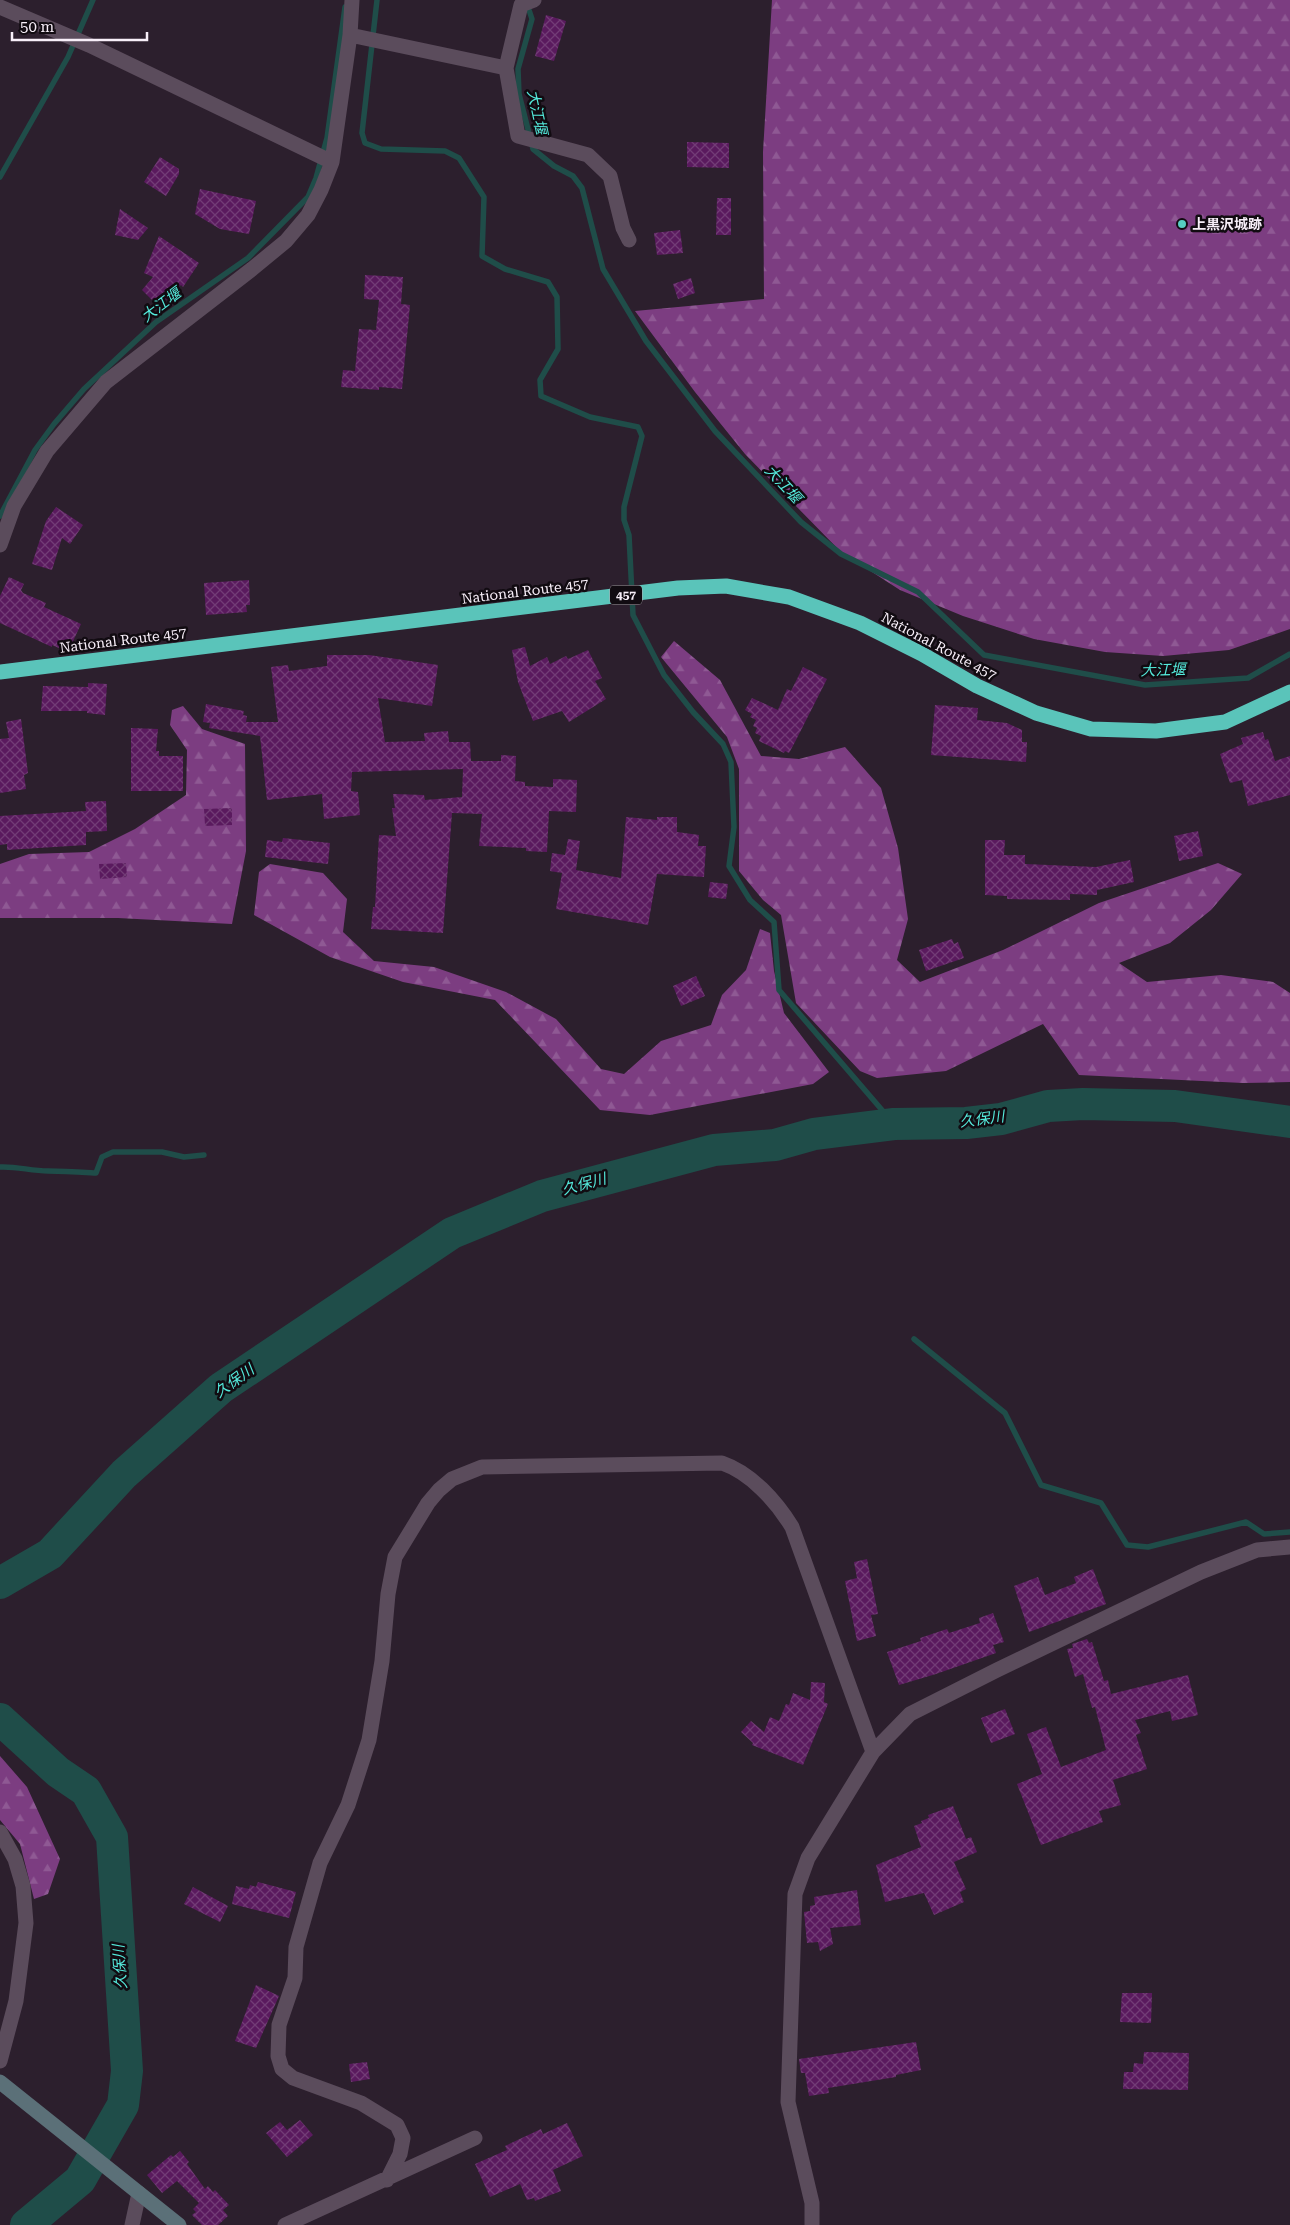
<svg xmlns="http://www.w3.org/2000/svg" width="1290" height="2225" viewBox="0 0 1290 2225" font-family="'Roboto Serif','Noto Sans JP',serif">
<style>
.forest{fill:url(#forest-firs)}
.lines{fill:none;stroke-linecap:round;stroke-linejoin:round}
.stream{stroke:#1f4d49;stroke-width:5.5}
.river{stroke:#1f4d49;stroke-width:32}
.building{fill:url(#building-cross-hatch)}
.street{stroke:#5b4c5c;stroke-width:15}
.secondary{stroke:#5b7078;stroke-width:15}
.highway{stroke:#5ac4ba;stroke-width:15}
.poi-dot{fill:#56cec2;stroke:#110b11;stroke-width:2}
.labels{text-anchor:middle;dominant-baseline:central;stroke-width:5;stroke-linejoin:round;paint-order:stroke}
.shield{fill:#110b11;stroke:#b3abb3;stroke-width:1}
.shield-label{font-size:12px;font-weight:bold;fill:#f8eff9}
.poi-label{font-size:14px;font-weight:bold;fill:#f8eff9;stroke:#110b11;text-anchor:start}
.street-label{font-size:14px;fill:#f8eff9;stroke:#110b11}
.water-label{font-size:15px;font-style:italic;fill:#54e9db;stroke:#110b11}
</style>
<defs>
<pattern id="forest-firs" width="22" height="20" patternUnits="userSpaceOnUse" patternTransform="scale(1.25)"><rect width="22" height="20" fill="#7c3d81"/><path d="M5 1l3.5 6h-7zM16 11l3.5 6h-7z" fill="#8f5994"/></pattern>
<pattern id="building-cross-hatch" width="8" height="8" patternUnits="userSpaceOnUse" patternTransform="scale(1.25)"><rect width="8" height="8" fill="#5a1a5e"/><path d="M0 0l8 8M0 8l8-8" fill="none" stroke="#723c76"/></pattern>
</defs>
<rect width="100%" height="100%" fill="#2c1f2d"/>
<path class="forest" d="M 772,0 L 1290,0 L 1290,629 L 1229,650 L 1163,656 L 1105,652 L 1034,639 L 963,616 L 900,590 L 841,552 L 745,454 L 695,392 L 635,311 L 764,299 L 763,152 Z
M 674,641 L 720,680 L 761,756 L 799,759 L 845,747 L 881,788 L 898,848 L 908,919 L 897,960 L 920,982 L 1003,950 L 1099,903 L 1218,863 L 1242,874 L 1211,910 L 1170,943 L 1119,963 L 1147,982 L 1221,975 L 1273,982 L 1290,993 L 1290,1082 L 1243,1083 L 1079,1075 L 1043,1024 L 946,1071 L 877,1078 L 860,1071 L 796,1003 L 781,915 L 763,900 L 739,871 L 739,769 L 727,737 L 661,657 Z
M 183,706 L 202,729 L 245,744 L 246,851 L 232,924 L 118,918 L 0,918 L 0,864 L 29,854 L 89,852 L 135,829 L 186,795 L 187,750 L 170,725 L 172,710 Z
M 270,864 L 323,873 L 347,899 L 343,932 L 374,961 L 434,967 L 506,992 L 556,1019 L 601,1069 L 624,1074 L 661,1041 L 711,1025 L 722,995 L 746,970 L 760,929 L 770,933 L 774,971 L 784,1013 L 829,1072 L 813,1084 L 650,1115 L 600,1110 L 495,1000 L 403,982 L 330,957 L 254,915 L 259,872 Z
M 0,1756 L 27,1787 L 60,1859 L 48,1894 L 34,1899 L 20,1844 L 0,1820 Z"/>
<g class="lines">
<path class="stream" d="M 377,0 L 362,133 L 365,143 L 381,149 L 445,151 L 459,158 L 484,197 L 482,256 L 505,269 L 548,282 L 557,297 L 558,349 L 540,380 L 541,396 L 590,417 L 638,427 L 642,436 L 624,507 L 624,520 L 629,535 L 633,615 L 664,675 L 693,712 L 723,744 L 731,762 L 734,827 L 729,866 L 750,900 L 774,922 L 779,990 L 894,1124
M 527,4 L 532,19 L 518,69 L 519,94 L 533,149 L 554,166 L 573,176 L 582,188 L 603,269 L 646,341 L 715,431 L 801,522 L 841,554 L 918,592 L 984,655 L 1145,685 L 1248,678 L 1290,654
M 0,177 L 68,57 L 93,0
M 0,516 L 35,450 L 54,424 L 84,389 L 156,322 L 248,258 L 308,197 L 316,178 L 327,138 L 345,7
M 0,1167 C 16,1166 31,1171 48,1171 C 64,1171 79,1172 96,1173 L 102,1157 L 113,1152 L 162,1152 L 184,1157 L 204,1155
M 914,1339 L 1005,1413 L 1041,1485 L 1101,1503 L 1127,1545 L 1148,1547 L 1246,1522 L 1264,1534 L 1290,1532"/>
<path class="river" d="M 0,1583 L 50,1554 L 124,1474 L 221,1388 L 452,1233 L 542,1196 L 714,1150 L 775,1145 L 814,1134 L 894,1124 L 966,1123 L 1001,1119 L 1048,1106 L 1083,1104 L 1175,1106 L 1290,1122
M 0,1719 L 58,1772 L 86,1791 L 112,1837 L 127,2071 L 123,2105 L 80,2180 L 26,2225"/>
</g>
<path class="building" d="M 546,15 L 566,21 L 554,61 L 535,56 Z
M 687,142 L 729,143 L 729,168 L 687,167 Z
M 160,157 L 179,169 L 179,174 L 166,196 L 144,182 Z
M 200,189 L 256,201 L 249,234 L 220,229 L 195,214 Z
M 717,198 L 731,198 L 731,235 L 716,235 Z
M 120,209 L 148,228 L 138,240 L 115,235 Z
M 680,230 L 683,253 L 657,255 L 654,233 Z
M 159,236 L 199,263 L 183,287 L 181,285 L 159,307 L 142,290 L 153,277 L 144,273 Z
M 365,275 L 403,277 L 401,304 L 410,305 L 402,389 L 379,387 L 379,390 L 341,387 L 343,370 L 355,371 L 359,329 L 376,330 L 379,300 L 364,299 Z
M 691,278 L 695,293 L 678,299 L 673,284 Z
M 56,507 L 83,525 L 70,544 L 62,538 L 52,570 L 32,564 L 46,521 Z
M 9,577 L 24,584 L 21,590 L 23,593 L 46,603 L 44,607 L 81,624 L 68,652 L 52,645 L 52,647 L 0,623 L 0,596 Z
M 249,580 L 250,605 L 246,605 L 247,612 L 206,615 L 204,583 Z
M 525,647 L 530,666 L 547,657 L 550,664 L 566,656 L 568,659 L 588,650 L 602,678 L 595,681 L 606,699 L 569,722 L 562,711 L 533,721 L 518,682 L 512,650 Z
M 327,655 L 369,655 L 438,665 L 432,706 L 378,698 L 385,742 L 425,741 L 424,733 L 448,731 L 449,742 L 470,742 L 471,761 L 501,761 L 501,755 L 516,756 L 515,781 L 525,782 L 525,786 L 553,787 L 553,779 L 577,780 L 576,812 L 549,811 L 547,852 L 526,851 L 526,848 L 479,846 L 482,814 L 452,813 L 443,933 L 371,929 L 373,907 L 375,907 L 379,835 L 396,836 L 392,808 L 395,808 L 393,794 L 424,795 L 425,800 L 462,797 L 463,769 L 352,772 L 351,791 L 358,792 L 360,815 L 324,819 L 322,794 L 267,800 L 260,736 L 209,728 L 210,723 L 203,722 L 206,704 L 244,711 L 243,715 L 247,716 L 246,722 L 278,722 L 271,667 L 288,665 L 289,671 L 327,666 Z
M 803,667 L 827,679 L 795,742 L 789,753 L 785,751 L 784,753 L 759,741 L 761,736 L 755,733 L 757,728 L 753,726 L 756,720 L 750,717 L 752,714 L 745,710 L 752,698 L 778,710 L 787,689 L 791,691 Z
M 88,683 L 107,684 L 105,715 L 87,713 L 87,711 L 41,711 L 43,686 L 88,687 Z
M 935,705 L 978,708 L 977,720 L 1007,723 L 1022,730 L 1022,742 L 1027,742 L 1026,762 L 931,755 Z
M 21,719 L 28,773 L 24,775 L 26,789 L 0,793 L 0,739 L 9,738 L 6,722 Z
M 131,728 L 158,729 L 156,751 L 159,751 L 159,756 L 183,756 L 183,791 L 131,791 Z
M 1263,732 L 1265,740 L 1268,739 L 1275,761 L 1290,756 L 1290,795 L 1248,806 L 1242,780 L 1230,783 L 1220,754 L 1243,744 L 1241,738 Z
M 106,801 L 107,831 L 86,832 L 86,845 L 7,850 L 7,844 L 0,845 L 0,816 L 86,811 L 85,802 Z
M 232,808 L 232,825 L 205,826 L 204,809 Z
M 626,817 L 657,820 L 657,817 L 677,817 L 677,832 L 699,835 L 698,846 L 706,846 L 704,877 L 657,874 L 648,925 L 556,909 L 562,873 L 550,871 L 552,853 L 565,855 L 568,839 L 580,841 L 576,870 L 621,878 Z
M 1198,831 L 1203,856 L 1179,861 L 1174,836 Z
M 283,838 L 330,843 L 328,864 L 265,857 L 267,840 L 282,842 Z
M 985,840 L 1005,840 L 1004,855 L 1025,855 L 1025,864 L 1096,867 L 1130,860 L 1134,882 L 1097,890 L 1097,895 L 1070,894 L 1070,900 L 1007,899 L 1007,896 L 985,895 Z
M 126,863 L 127,877 L 100,879 L 99,864 Z
M 710,882 L 728,884 L 726,899 L 708,897 Z
M 952,939 L 954,944 L 958,942 L 964,958 L 926,971 L 919,950 Z
M 696,976 L 705,996 L 681,1006 L 673,986 Z
M 867,1559 L 878,1614 L 871,1615 L 876,1636 L 857,1641 L 845,1581 L 857,1578 L 854,1562 Z
M 1093,1569 L 1106,1604 L 1029,1632 L 1014,1586 L 1038,1577 L 1045,1595 L 1076,1583 L 1074,1577 Z
M 993,1613 L 1004,1642 L 993,1645 L 996,1653 L 936,1674 L 899,1685 L 887,1652 L 921,1641 L 920,1638 L 947,1629 L 949,1633 L 980,1623 L 979,1618 Z
M 1087,1639 L 1089,1643 L 1092,1642 L 1104,1681 L 1108,1680 L 1111,1694 L 1188,1675 L 1198,1715 L 1172,1721 L 1170,1711 L 1135,1720 L 1141,1733 L 1136,1735 L 1147,1769 L 1113,1780 L 1121,1805 L 1099,1811 L 1103,1822 L 1041,1845 L 1017,1784 L 1042,1774 L 1027,1734 L 1046,1727 L 1061,1767 L 1106,1750 L 1095,1707 L 1092,1708 L 1083,1674 L 1075,1677 L 1067,1649 L 1073,1648 L 1072,1644 Z
M 811,1682 L 825,1683 L 824,1702 L 828,1704 L 803,1765 L 752,1745 L 753,1743 L 741,1732 L 751,1721 L 764,1732 L 770,1717 L 779,1721 L 786,1704 L 789,1705 L 793,1693 L 810,1700 Z
M 1005,1709 L 1015,1734 L 991,1743 L 981,1718 Z
M 953,1806 L 966,1839 L 971,1837 L 977,1852 L 954,1862 L 966,1889 L 960,1892 L 964,1902 L 934,1915 L 924,1893 L 885,1902 L 876,1865 L 921,1847 L 914,1826 L 922,1823 L 921,1821 L 929,1818 L 928,1815 Z
M 258,1882 L 296,1892 L 289,1918 L 232,1904 L 236,1886 L 249,1889 L 250,1885 L 256,1887 Z
M 193,1887 L 228,1906 L 220,1922 L 184,1904 Z
M 857,1890 L 861,1925 L 830,1928 L 833,1944 L 820,1951 L 818,1942 L 807,1943 L 804,1912 L 810,1911 L 810,1906 L 815,1905 L 814,1897 Z
M 256,1985 L 279,1996 L 256,2048 L 235,2041 Z
M 1122,1993 L 1152,1993 L 1151,2023 L 1120,2022 Z
M 916,2042 L 921,2070 L 896,2075 L 896,2077 L 828,2088 L 829,2093 L 809,2096 L 805,2073 L 801,2073 L 799,2059 Z
M 1144,2052 L 1189,2053 L 1188,2090 L 1123,2089 L 1124,2072 L 1133,2072 L 1134,2063 L 1143,2064 Z
M 367,2062 L 370,2079 L 351,2082 L 349,2064 Z
M 300,2120 L 313,2135 L 287,2157 L 266,2133 L 280,2122 L 287,2130 Z
M 567,2123 L 583,2156 L 553,2170 L 561,2191 L 535,2201 L 534,2198 L 527,2200 L 520,2184 L 490,2197 L 475,2164 L 507,2150 L 505,2146 L 541,2129 L 543,2134 Z
M 180,2151 L 189,2162 L 187,2164 L 205,2189 L 208,2186 L 213,2192 L 215,2190 L 229,2205 L 223,2210 L 228,2216 L 218,2225 L 202,2225 L 192,2215 L 196,2212 L 193,2209 L 199,2203 L 177,2181 L 162,2193 L 147,2175 L 171,2155 L 173,2157 Z"/>
<g class="lines">
<path class="street" d="M 534,0 L 521,5 L 506,68 L 518,136 L 588,155 L 610,176 L 623,228 L 629,240
M 0,7 L 89,45 L 332,162
M 350,35 L 506,68
M 0,545 L 14,506 L 47,451 L 106,382 L 252,269 L 286,241 L 308,215 L 321,190 L 332,162 L 350,35 L 352,0
M 0,1832 L 15,1859 L 23,1886 L 26,1923 L 16,2001 L 0,2061
M 387,2180 L 400,2154 L 403,2138 L 397,2125 L 361,2103 L 293,2078 L 282,2069 L 278,2056 L 279,2025 L 295,1978 L 296,1947 L 320,1863 L 348,1805 L 369,1740 L 382,1661 L 388,1594 L 395,1557 L 428,1503 L 439,1490 L 452,1479 L 482,1467 L 722,1463 C 751,1473 776,1501 792,1527 L 873,1752
M 132,2225 L 139,2193
M 285,2225 L 475,2138
M 812,2225 L 812,2203 L 788,2102 L 795,1894 L 808,1858 L 873,1752 L 910,1714 L 997,1670 L 1201,1572 L 1257,1550 L 1290,1547"/>
<path class="secondary" d="M 0,2082 L 179,2225"/>
<path class="highway" d="M 0,672 L 678,588 L 726,586 L 789,597 L 860,623 L 922,654 L 977,686 L 1036,713 L 1091,729 L 1156,731 L 1225,722 L 1290,692"/>
</g>
<circle class="poi-dot" cx="1182" cy="224" r="5"/>
<g class="labels">
<rect class="shield" x="610" y="585.5" width="32" height="19" rx="4"/>
<g class="shield-label">
<text x="626" y="595">457</text>
</g>
<g class="poi-label">
<text x="1192" y="224">上黒沢城跡</text>
</g>
<g class="street-label">
<text transform="translate(525 591) rotate(-7)">National Route 457</text>
<text transform="translate(123 640) rotate(-7)">National Route 457</text>
<text transform="translate(939 646) rotate(28)">National Route 457</text>
</g>
<g class="water-label">
<text transform="translate(537 112) rotate(78)">大江堰</text>
<text transform="translate(161 305) rotate(-37)">大江堰</text>
<text transform="translate(783 484) rotate(47)">大江堰</text>
<text transform="translate(1163 670) rotate(-1)">大江堰</text>
<text transform="translate(982 1119) rotate(-7)">久保川</text>
<text transform="translate(584 1184) rotate(-15)">久保川</text>
<text transform="translate(234 1381) rotate(-36)">久保川</text>
<text transform="translate(120 1967) rotate(-94)">久保川</text>
</g>
</g>
<path d="M12 32v8h135v-8" fill="none" stroke="#f8eff9" stroke-width="2.5"/>
<text x="20" y="32" font-size="15" fill="#f8eff9" stroke="#110b11" stroke-width="4" paint-order="stroke">50 m</text>
</svg>
